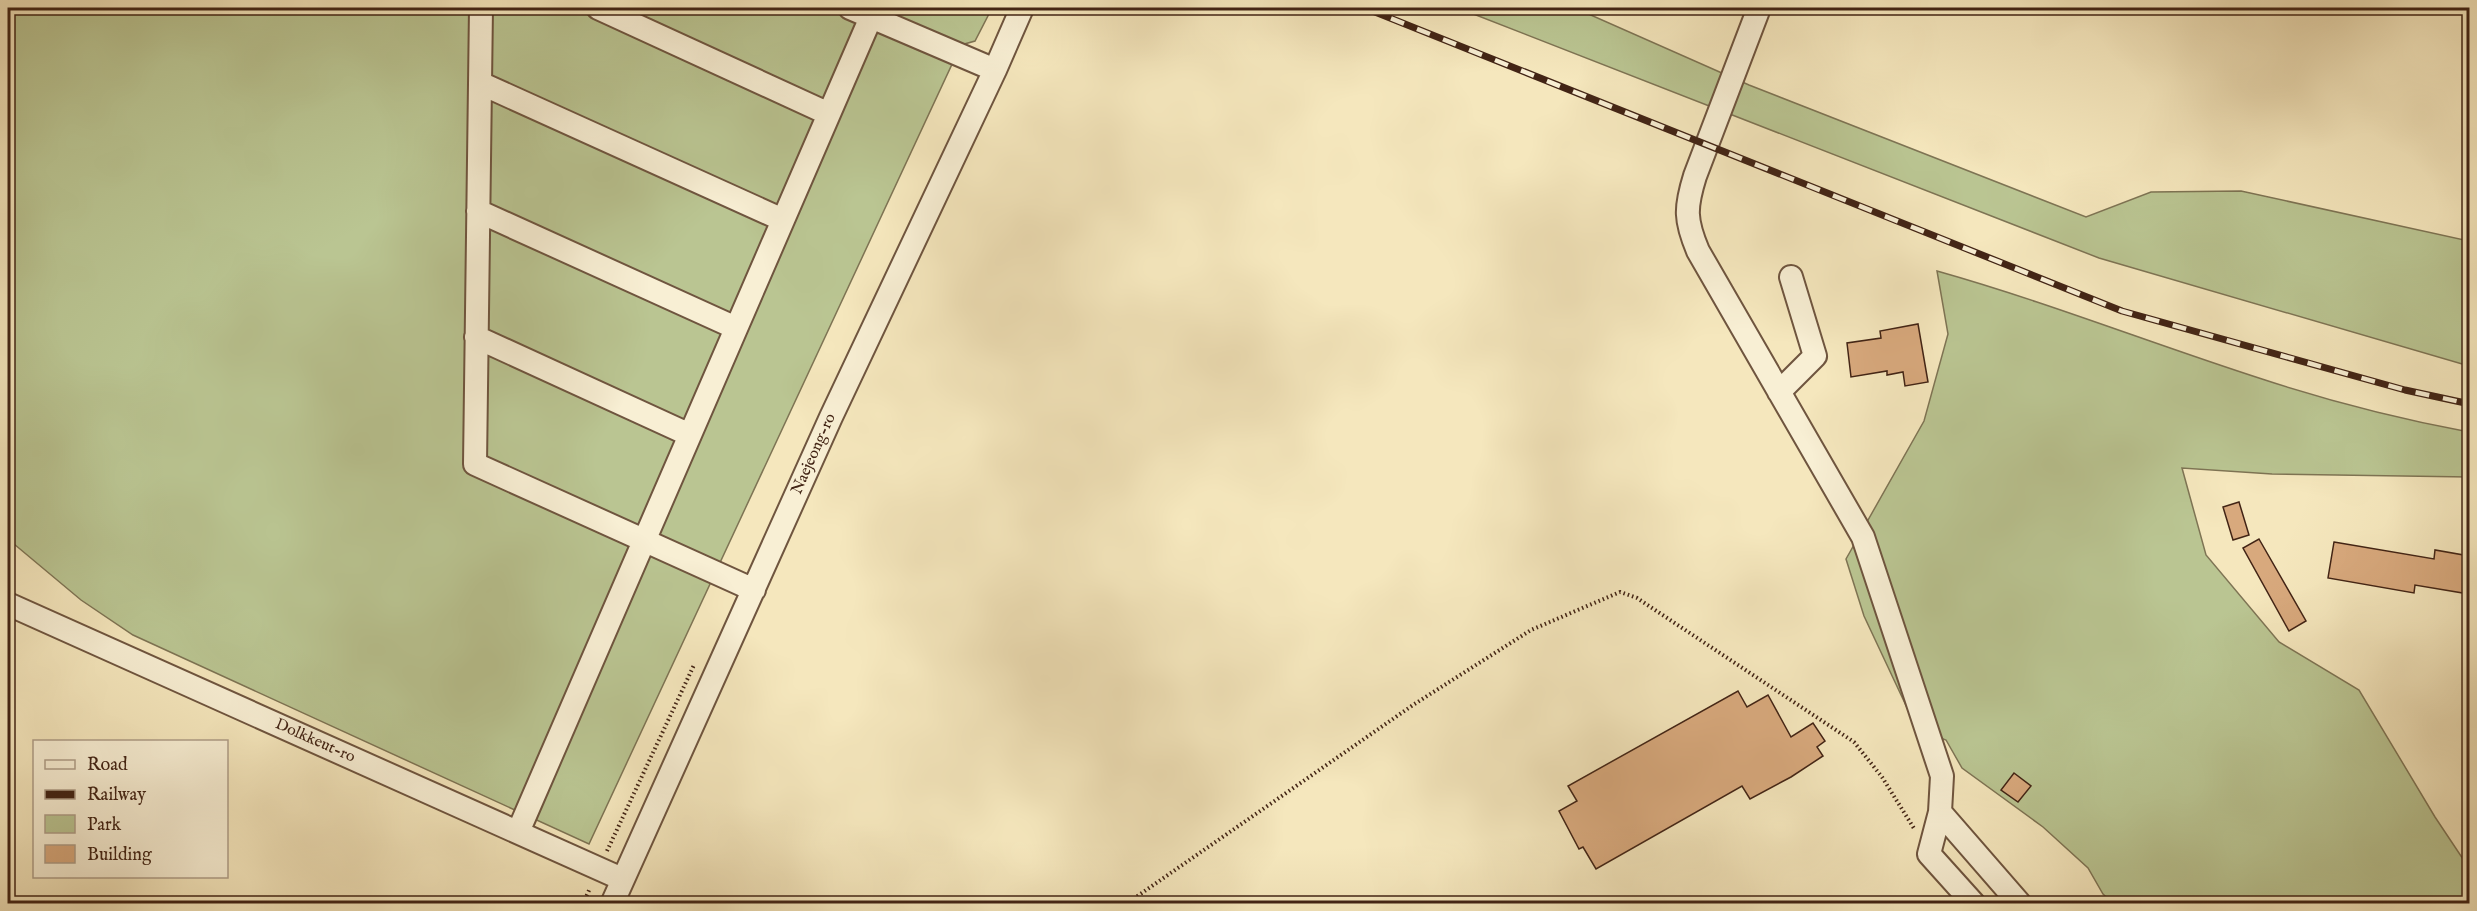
<svg xmlns="http://www.w3.org/2000/svg" width="2477" height="911" viewBox="0 0 2477 911" font-family="'IM FELL English',serif">
<style>
.green{fill:#bac592;stroke:#7e7454;stroke-width:1.5}
.building{fill:#d8a97d;stroke:#422415;stroke-width:1.5}
.lines{fill:none;stroke-linecap:round;stroke-linejoin:round}
.minor-casing{stroke:#6f553f;stroke-width:26}
.path{stroke:#422415;stroke-width:4;stroke-dasharray:1.5 3;stroke-linecap:butt}
.minor{stroke:#f8efd4;stroke-width:22}
.rail-casing{stroke:#422415;stroke-width:7}
.rail{stroke:#f8efd4;stroke-width:4.5;stroke-dasharray:14;stroke-linecap:butt}
.labels{text-anchor:middle;dominant-baseline:central;stroke-width:4.5;stroke-linejoin:round;paint-order:stroke}
.street-label{font-size:16px;fill:#422415;stroke:#f8efd4}
</style>
<rect width="100%" height="100%" fill="#f5e7bd"/>
<filter id="stains"><feTurbulence type="fractalNoise" baseFrequency=".00333" numOctaves="4"/><feColorMatrix values="0 0 0 0 .2 0 0 0 0 .09 0 0 0 0 .02 0 0 0 .5 -.17"/></filter>
<radialGradient id="worn" r=".72"><stop offset=".6" stop-color="#630" stop-opacity="0"/><stop offset="1" stop-color="#630" stop-opacity=".3"/></radialGradient>
<path class="green" d="M 8,8 L 992,8 L 975,41 L 961,45 L 589,844 L 133,635 L 81,600 L 8,539 Z
M 1458,8 L 1575,8 L 1749,85 L 2086,217 L 2151,192 L 2241,191 L 2469,241 L 2469,366 L 2099,258 Z
M 1937,271 C 2047,302 2153,344 2262,379 C 2329,401 2400,419 2469,432 L 2469,477 L 2272,474 L 2182,468 L 2206,555 L 2279,642 L 2359,690 L 2435,817 L 2469,868 L 2469,903 L 2113,903 L 2103,894 L 2088,868 L 2043,827 L 1962,768 L 1946,740 L 1917,729 L 1864,616 L 1846,559 L 1924,421 L 1948,334 Z"/>
<path class="building" d="M 1918,324 L 1928,382 L 1905,386 L 1903,372 L 1887,375 L 1887,371 L 1851,377 L 1847,343 L 1881,338 L 1880,331 Z
M 2239,502 L 2249,535 L 2233,540 L 2223,507 Z
M 2259,539 L 2306,621 L 2289,631 L 2243,548 Z
M 2334,542 L 2434,559 L 2435,550 L 2469,556 L 2469,594 L 2415,585 L 2414,593 L 2328,578 Z
M 1738,691 L 1747,707 L 1768,695 L 1791,737 L 1813,723 L 1825,741 L 1817,747 L 1823,756 L 1791,777 L 1750,799 L 1742,786 L 1596,869 L 1583,847 L 1579,849 L 1559,811 L 1577,801 L 1568,786 Z
M 2014,773 L 2031,786 L 2018,802 L 2001,790 Z"/>
<g class="lines">
<defs>
<path id="minor" d="M 481,8 L 475,464 L 754,590
M 598,8 L 829,114
M 850,8 L 995,70
M 1759,8 L 1695,176 C 1685,208 1685,220 1698,251 L 1863,537 L 1942,776 L 1940,812 L 1929,854 L 1974,904
M 480,83 L 783,220
M 478,211 L 736,328
M 476,337 L 690,435
M 1779,392 L 1815,356 L 1791,277
M 8,604 L 622,879
M 1940,812 L 2020,904
M 518,832 L 871,17
M 612,904 L 831,417 L 995,70 L 1022,8"/>
</defs>
<use href="#minor" class="minor-casing"/>
<path class="path" d="M 607,851 L 694,665
M 583,904 L 590,888
M 1126,904 L 1413,705 L 1531,630 L 1620,592 L 1637,598 L 1854,742 L 1882,777 L 1915,830"/>
<use href="#minor" class="minor"/>
<defs>
<path id="rail" d="M 1365,8 L 2122,311 L 2405,390 L 2470,404"/>
</defs>
<use href="#rail" class="rail-casing"/>
<use href="#rail" class="rail"/>
</g>
<g class="labels">
<g class="street-label">
<text transform="translate(814 454) rotate(-66)">Naejeong-ro</text>
<text transform="translate(315 741) rotate(24)">Dolkkeut-ro</text>
</g>
</g>
<rect width="2477" height="911" fill="none" stroke="#f5e7bd" stroke-width="30"/>
<rect x="9" y="9" width="2459" height="893" fill="none" stroke="#422415" stroke-width="3"/>
<rect x="15" y="15" width="2447" height="881" fill="none" stroke="#422415" stroke-width="1.5"/>
<rect x="33" y="740" width="195" height="138" fill="#f8efd4" stroke="#af9e88" stroke-width="1.5"/>
<rect x="45" y="760" width="30" height="9" fill="#f8efd4" stroke="#af9e88" stroke-width="1.5"/>
<text x="87" y="770" font-size="18" fill="#422415">Road</text>
<rect x="45" y="790" width="30" height="9" fill="#422415" stroke="#af9e88" stroke-width="1.5"/>
<text x="87" y="800" font-size="18" fill="#422415">Railway</text>
<rect x="45" y="815" width="30" height="18" fill="#bac592" stroke="#af9e88" stroke-width="1.5"/>
<text x="87" y="830" font-size="18" fill="#422415">Park</text>
<rect x="45" y="845" width="30" height="18" fill="#d8a97d" stroke="#af9e88" stroke-width="1.5"/>
<text x="87" y="860" font-size="18" fill="#422415">Building</text>
<rect width="100%" height="100%" filter="url(#stains)"/>
<rect width="100%" height="100%" fill="url(#worn)"/>
</svg>
